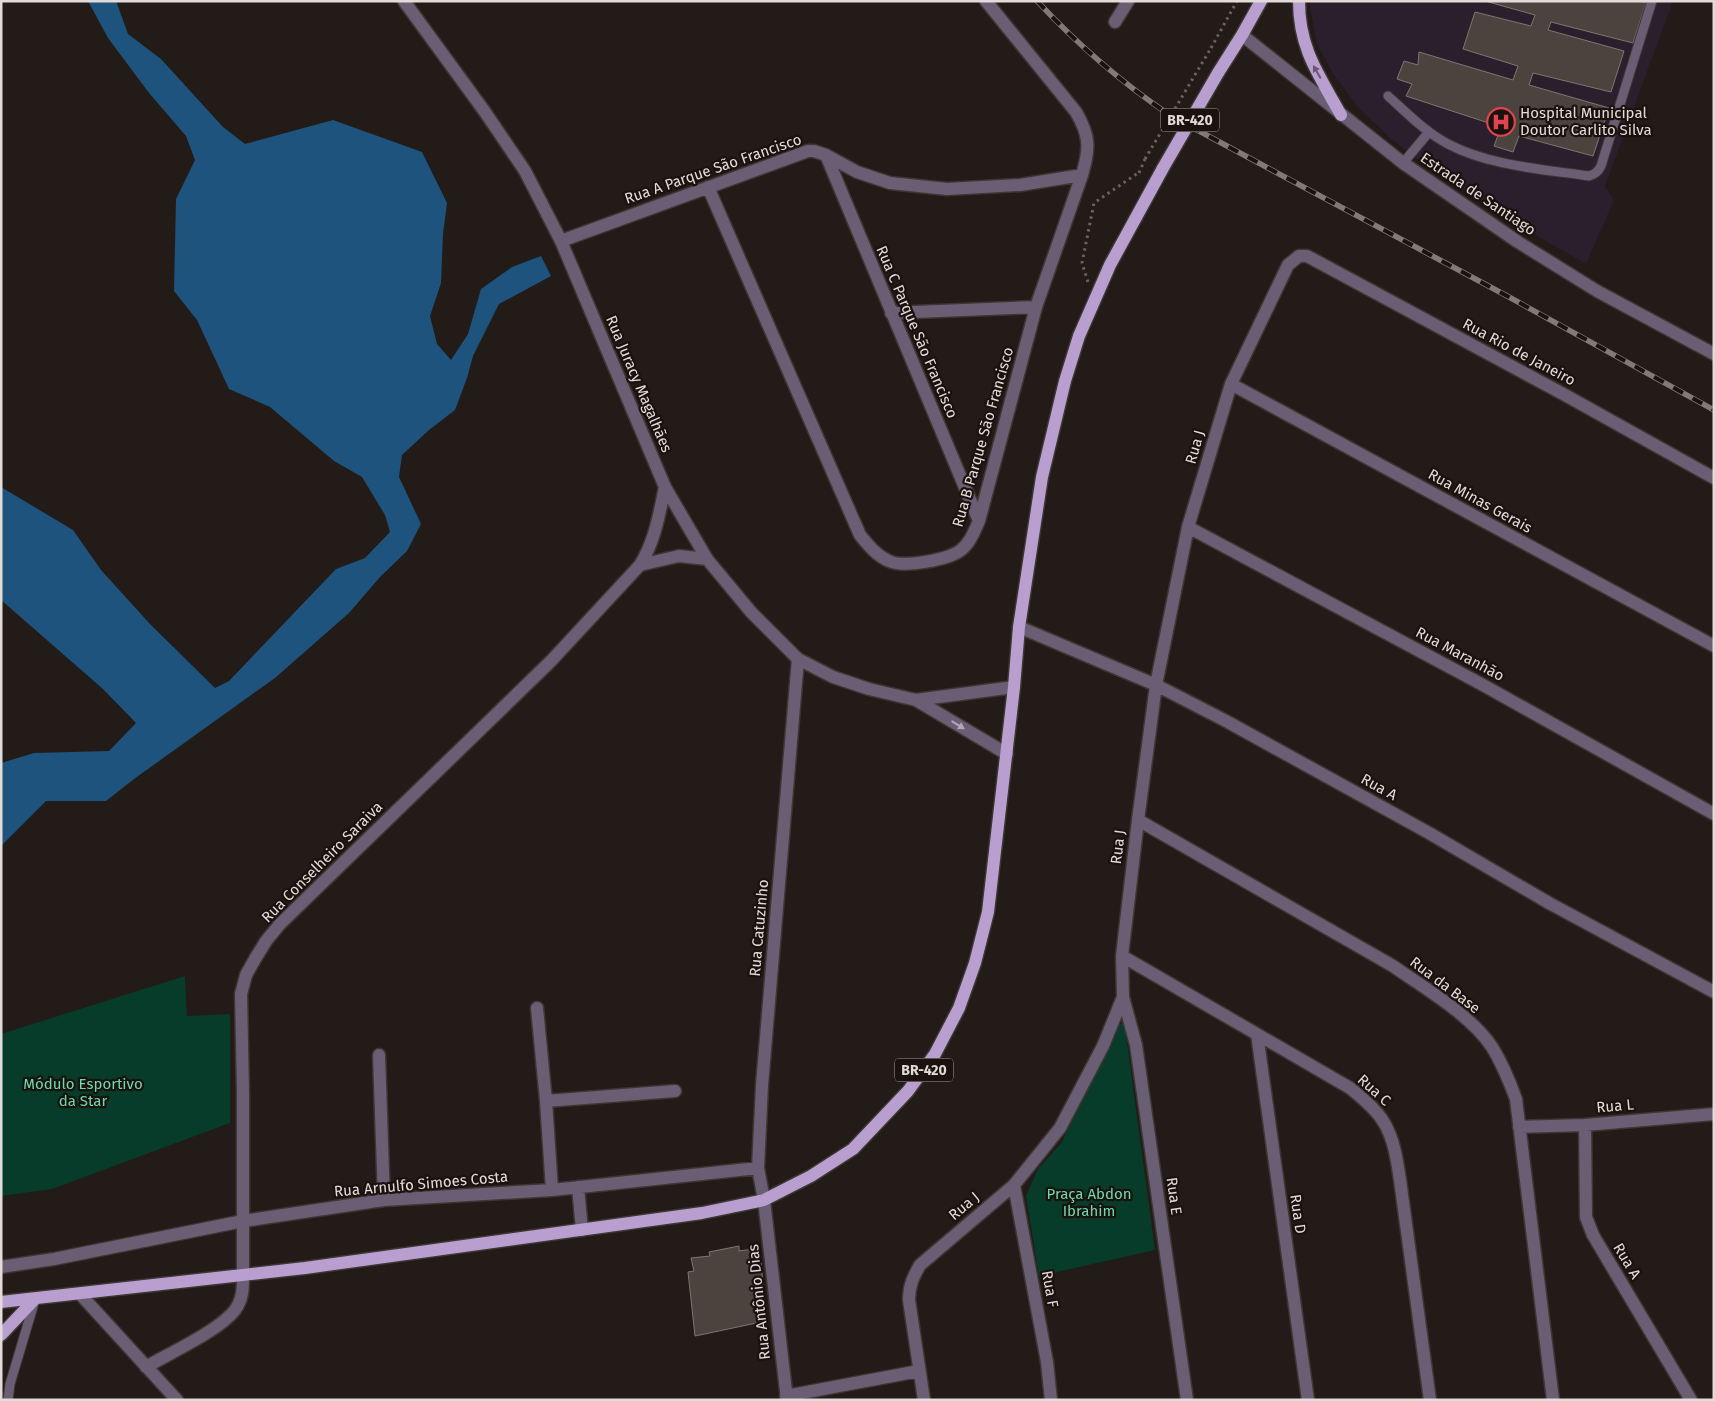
<svg xmlns="http://www.w3.org/2000/svg" width="1715" height="1401" viewBox="0 0 1715 1401" font-family="'Fira Sans',sans-serif">
<style>
.medical{fill:#2b1f2d}
.green{fill:#063c29}
.water{fill:#1d537c}
.building{fill:#4b433e;stroke:#7f7671}
.lines{fill:none;stroke-linecap:round;stroke-linejoin:round}
.service-casing{stroke:#3d3632;stroke-width:11}
.minor-casing{stroke:#3d3632;stroke-width:15}
.tertiary-casing{stroke:#3d3632;stroke-width:15}
.primary-casing{stroke:#3d3632;stroke-width:15}
.path{stroke:#69625f;stroke-width:3;stroke-dasharray:2.5 4;stroke-linecap:butt}
.service{stroke:#6a5e75;stroke-width:9}
.minor{stroke:#6a5e75;stroke-width:12}
.tertiary{stroke:#6a5e75;stroke-width:12}
.primary{stroke:#b99fd0;stroke-width:12}
.rail-casing{stroke:#817b78;stroke-width:5.5}
.rail{stroke:#19120e;stroke-width:4;stroke-dasharray:11;stroke-linecap:butt}
.primary-bridge-casing{stroke:#3d3632;stroke-width:15;stroke-linecap:butt}
.path-bridge{stroke:#69625f;stroke-width:3;stroke-dasharray:2.5 4;stroke-linecap:butt}
.primary-bridge{stroke:#b99fd0;stroke-width:12}
.oneway{fill:#69586f}
.oneway2{fill:#b1aab1}
.labels{text-anchor:middle;dominant-baseline:central;stroke-width:4.5;stroke-linejoin:round;paint-order:stroke}
.shield{fill:#19120e;stroke:#a59f9c;stroke-width:1}
.shield-label{font-size:14px;font-weight:bold;fill:#e1dcd9}
.poi-label{font-size:15px;fill:#e1dcd9;stroke:#19120e;text-anchor:start}
.street-label{font-size:15px;fill:#e1dcd9;stroke:#19120e}
.park-label{font-size:15px;fill:#6fd9ac;stroke:#19120e}
</style>
<rect width="100%" height="100%" fill="#221b17"/>
<path class="medical" d="M 1311,1 L 1673,1 L 1605,186 L 1614,200 L 1586,264 L 1523,228 L 1428,167 L 1390,138 L 1357,106 L 1333,74 L 1317,44 L 1310,7 Z"/>
<path class="green" d="M 185,976 L 187,1016 L 230,1014 L 230,1123 L 52,1189 L 1,1196 L 1,1034 Z
M 1122,1023 L 1125,1028 L 1155,1250 L 1039,1276 L 1026,1196 L 1038,1169 L 1062,1142 L 1067,1131 L 1114,1028 Z"/>
<path class="water" d="M 88,1 L 116,1 L 128,34 L 161,59 L 223,127 L 245,144 L 333,120 L 422,152 L 447,203 L 443,234 L 441,283 L 430,316 L 437,344 L 451,360 L 468,334 L 481,289 L 512,267 L 541,256 L 551,276 L 499,304 L 473,356 L 467,378 L 455,410 L 429,430 L 402,455 L 399,477 L 421,524 L 407,551 L 380,577 L 349,613 L 275,678 L 134,779 L 106,801 L 46,801 L 1,846 L 1,763 L 34,753 L 109,751 L 136,723 L 103,689 L 1,600 L 1,487 L 73,530 L 101,570 L 150,624 L 215,688 L 229,681 L 336,569 L 365,558 L 390,532 L 385,515 L 362,477 L 334,461 L 270,407 L 229,389 L 197,320 L 174,291 L 176,199 L 195,160 L 186,136 L 149,93 L 108,38 Z"/>
<path class="building" d="M 1485,1 L 1639,1 L 1646,3 L 1633,43 L 1551,22 L 1548,30 L 1624,51 L 1611,92 L 1533,73 L 1529,85 L 1609,108 L 1593,156 L 1519,136 L 1513,152 L 1494,146 L 1501,127 L 1406,96 L 1412,84 L 1397,79 L 1404,61 L 1418,65 L 1419,52 L 1513,80 L 1518,66 L 1463,49 L 1475,12 L 1531,26 L 1535,15 Z
M 739,1246 L 739,1251 L 754,1249 L 755,1262 L 761,1261 L 766,1321 L 695,1336 L 688,1272 L 694,1271 L 691,1258 L 710,1256 L 709,1252 Z"/>
<g class="lines">
<defs>
<path id="service" d="M 1388,96 C 1407,113 1425,132 1448,144 C 1490,166 1542,169 1589,176 C 1595,174 1598,172 1601,166 L 1652,1
M 1403,163 L 1429,132
M 8,1400 L 10,1384 L 35,1300"/>
<path id="minor" d="M 1115,22 L 1128,1
M 826,155 L 979,521
M 708,187 L 860,535 C 868,545 877,556 889,561 C 903,568 948,560 961,550 C 970,543 974,532 979,521 L 1036,307 L 1082,175 C 1090,148 1090,136 1076,112 L 986,1
M 561,241 L 808,151 L 814,151 L 826,155 L 857,172 L 890,183 L 947,189 L 1020,185 L 1082,175
M 891,313 L 1036,307
M 1231,384 L 1714,646
M 1188,527 L 1483,685 L 1714,814
M 1019,627 L 1156,685 L 1226,721 L 1429,833 L 1549,903 L 1714,992
M 1138,820 L 1393,966 C 1424,988 1471,1015 1492,1047 C 1502,1063 1509,1080 1516,1099 L 1553,1400
M 1122,956 L 1350,1088 C 1361,1097 1375,1108 1383,1121 C 1394,1138 1397,1160 1400,1180 L 1430,1400
M 1123,997 L 1136,1045 L 1187,1400
M 537,1008 L 546,1101
M 1257,1034 L 1308,1400
M 379,1055 L 384,1200
M 1585,1125 L 1586,1217 L 1593,1235 L 1691,1400
M 1519,1127 L 1585,1125 L 1714,1114
M 1014,1185 L 1047,1362 L 1051,1400
M 578,1187 L 582,1230
M 552,1190 L 546,1101 L 675,1091
M 1,1267 L 54,1259 L 243,1221 L 384,1200 L 552,1190 L 758,1168
M 80,1294 L 177,1400
M 146,1367 C 170,1353 220,1330 235,1310 C 243,1299 243,1288 243,1276
M 786,1396 L 919,1371
M 787,1400 L 764,1200 L 758,1168 L 762,1085 L 798,659
M 924,1400 L 909,1300 C 909,1286 913,1277 920,1265 L 1014,1185 L 1060,1128 L 1103,1046 L 1123,997 L 1122,956 L 1138,820 L 1156,685 L 1188,527 L 1231,384 L 1288,265 L 1299,256 L 1307,256 L 1565,395 L 1714,478"/>
<path id="tertiary" d="M 404,1 L 485,112 L 525,171 L 561,241 L 665,487 L 707,559 L 751,612 L 798,659 L 833,677 L 869,689 L 916,700 L 1007,754
M 1242,35 L 1403,163 L 1518,242 L 1597,291 L 1714,354
M 640,565 L 679,556 L 707,559
M 916,700 L 1014,687
M 243,1276 L 243,1093 L 241,994 L 246,975 L 255,959 L 266,941 L 280,924 L 551,661 L 640,565 C 655,541 659,515 665,487"/>
<path id="primary" d="M 1299,1 C 1299,49 1319,75 1341,115
M 1218,73 L 1242,35 L 1261,1
M 1,1302 L 305,1268 L 702,1213 L 764,1200 L 811,1176 L 853,1149 L 908,1091 L 935,1054 L 959,1008 L 975,963 L 988,912 L 1014,687 L 1019,627 L 1042,477 L 1065,381 L 1079,336 L 1110,265 L 1163,168
M 1,1335 L 35,1299"/>
</defs>
<use href="#service" class="service-casing"/>
<use href="#minor" class="minor-casing"/>
<use href="#tertiary" class="tertiary-casing"/>
<use href="#primary" class="primary-casing"/>
<path class="path" d="M 1211,48 L 1237,1
M 1139,173 L 1145,159
M 1088,282 L 1082,263 L 1094,203 L 1138,173"/>
<use href="#service" class="service"/>
<use href="#minor" class="minor"/>
<use href="#tertiary" class="tertiary"/>
<use href="#primary" class="primary"/>
<defs>
<path id="rail" d="M 1037,1 C 1077,44 1122,83 1171,116 L 1509,297 L 1714,410"/>
</defs>
<use href="#rail" class="rail-casing"/>
<use href="#rail" class="rail"/>
<defs>
<path id="primary-bridge" d="M 1163,168 L 1218,73"/>
</defs>
<use href="#primary-bridge" class="primary-bridge-casing"/>
<path class="path-bridge" d="M 1145,159 L 1211,48"/>
<use href="#primary-bridge" class="primary-bridge"/>
</g>
<defs><path id="oneway-solid" d="M-6-.8H1V-3.2L6.5 0L1 3.2V.8H-6Z" transform="scale(1.25)"/></defs>
<use class="oneway" href="#oneway-solid" transform="translate(1317 72) rotate(-120)"/>
<use class="oneway2" href="#oneway-solid" transform="translate(958 725) rotate(31)"/>
<defs>
<symbol id="hospital-ring" viewBox="-11 -11 22 22"><circle r="9.5" fill="#19120e" stroke="#e0444e" stroke-width="1.5"/><path d="M-5-5h3v3.5h4V-5h3V5h-3V1.5h-4V5h-3Z" fill="#e0444e"/></symbol>
</defs>
<g fill-rule="evenodd">
<use href="#hospital-ring" x="1485" y="106" width="32" height="32"/>
</g>
<g class="labels">
<g class="shield">
<rect x="1161" y="108.5" width="58" height="23" rx="4"/>
<rect x="895" y="1058.5" width="58" height="23" rx="4"/>
</g>
<g class="shield-label">
<text x="1190" y="120">BR-420</text>
<text x="924" y="1070">BR-420</text>
</g>
<g class="poi-label">
<text x="1520" y="113">Hospital Municipal<tspan x="1520" dy="17">Doutor Carlito Silva</tspan></text>
</g>
<g class="street-label">
<text transform="translate(713 169) rotate(-19)">Rua A Parque São Francisco</text>
<text transform="translate(1478 194) rotate(34)">Estrada de Santiago</text>
<text transform="translate(917 332) rotate(67)">Rua C Parque São Francisco</text>
<text transform="translate(1519 352) rotate(28)">Rua Rio de Janeiro</text>
<text transform="translate(639 384) rotate(67)">Rua Juracy Magalhães</text>
<text transform="translate(983 437) rotate(-74)">Rua B Parque São Francisco</text>
<text transform="translate(1195 447) rotate(-74)">Rua J</text>
<text transform="translate(1480 501) rotate(29)">Rua Minas Gerais</text>
<text transform="translate(1460 654) rotate(28)">Rua Maranhão</text>
<text transform="translate(1379 787) rotate(29)">Rua A</text>
<text transform="translate(1118 847) rotate(-83)">Rua J</text>
<text transform="translate(322 862) rotate(-45)">Rua Conselheiro Saraiva</text>
<text transform="translate(759 928) rotate(-85)">Rua Catuzinho</text>
<text transform="translate(1445 985) rotate(37)">Rua da Base</text>
<text transform="translate(1374 1090) rotate(42)">Rua C</text>
<text transform="translate(1615 1106) rotate(-5)">Rua L</text>
<text transform="translate(421 1184) rotate(-5)">Rua Arnulfo Simoes Costa</text>
<text transform="translate(1174 1196) rotate(82)">Rua E</text>
<text transform="translate(964 1206) rotate(-40)">Rua J</text>
<text transform="translate(1298 1214) rotate(82)">Rua D</text>
<text transform="translate(1627 1261) rotate(59)">Rua A</text>
<text transform="translate(1050 1289) rotate(80)">Rua F</text>
<text transform="translate(759 1302) rotate(-96)">Rua Antônio Dias</text>
</g>
<g class="park-label">
<text x="83" y="1084">Módulo Esportivo<tspan x="83" dy="17">da Star</tspan></text>
<text x="1089" y="1194">Praça Abdon<tspan x="1089" dy="17">Ibrahim</tspan></text>
</g>
</g>
<rect width="1715" height="1401" fill="none" stroke="#e1dcd9" stroke-width="5"/>
</svg>
